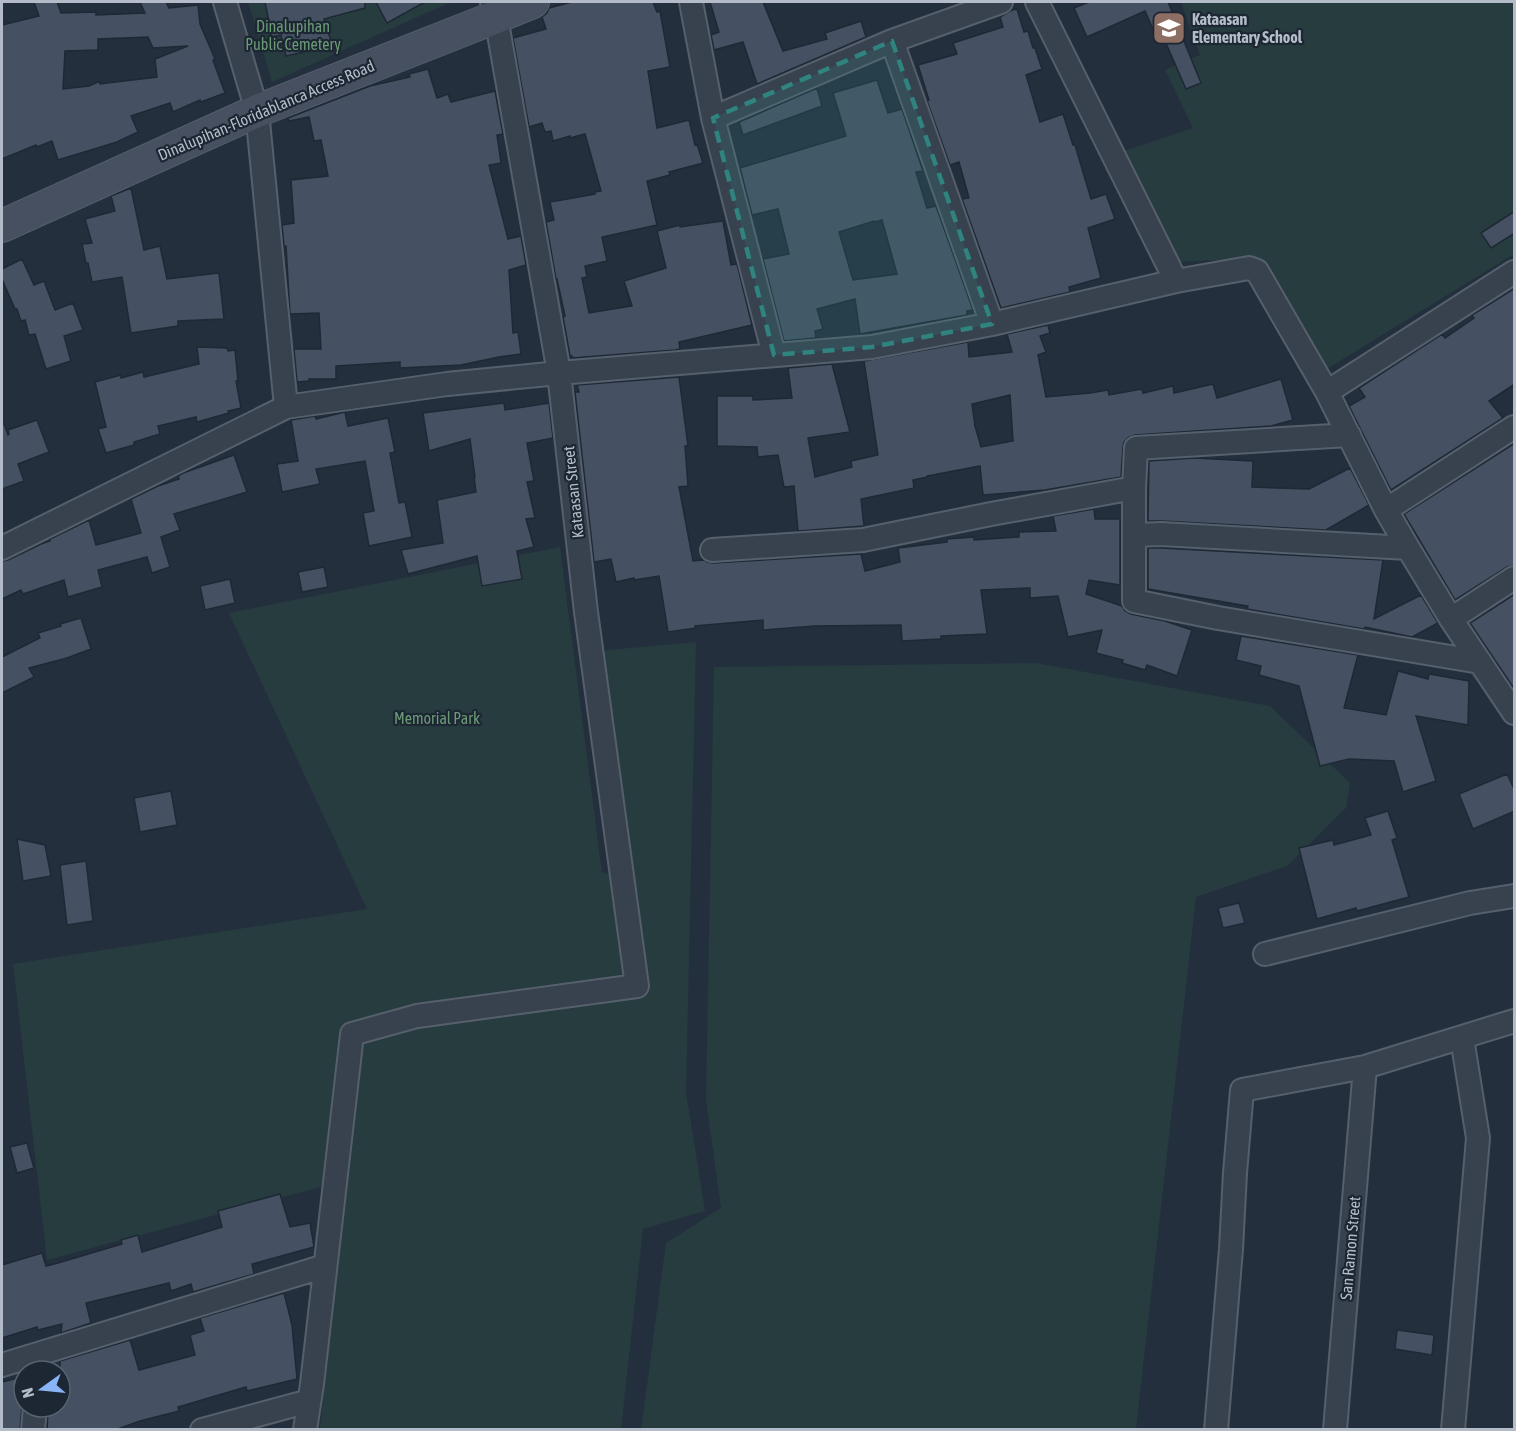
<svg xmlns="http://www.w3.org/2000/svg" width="1516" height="1431" viewBox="0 0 1516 1431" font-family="'Asap Condensed',sans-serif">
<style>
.green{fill:#263c3f}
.building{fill:#455162;stroke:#1f2835;stroke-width:1.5;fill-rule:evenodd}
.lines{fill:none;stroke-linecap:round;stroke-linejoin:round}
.street-casing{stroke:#565f6c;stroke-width:26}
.secondary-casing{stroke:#565f6c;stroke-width:34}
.street{stroke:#38414e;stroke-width:22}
.secondary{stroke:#465061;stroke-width:32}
.marked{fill:#308480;fill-opacity:0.2;stroke:#308480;stroke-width:4.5;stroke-dasharray:12 8;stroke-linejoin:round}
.labels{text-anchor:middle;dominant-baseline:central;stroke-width:4.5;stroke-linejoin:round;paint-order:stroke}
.poi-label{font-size:16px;font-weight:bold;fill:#b4bcc9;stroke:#1d2633;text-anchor:start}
.park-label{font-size:16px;fill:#6b9a76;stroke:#1d2633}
.street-label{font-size:16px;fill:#b4bcc9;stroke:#1d2633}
</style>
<rect width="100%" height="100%" fill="#242f3e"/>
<path class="green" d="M 248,2 L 451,2 L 272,82 Z
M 1181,2 L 1514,2 L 1514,254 L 1322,372 L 1258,257 L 1248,259 L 1176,262 L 1124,151 L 1193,128 L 1165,70 L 1200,55 Z
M 560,547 L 602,873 L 612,874 L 586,652 L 696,642 L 686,1092 L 705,1211 L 643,1229 L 621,1429 L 320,1429 L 343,1181 L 47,1260 L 13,964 L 367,909 L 229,613 Z
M 1036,663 L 1270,706 L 1350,783 L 1346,808 L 1287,866 L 1196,897 L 1136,1429 L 641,1430 L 666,1243 L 721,1208 L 706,1100 L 714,667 Z"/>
<path class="building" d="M 34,2 L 57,2 L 61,13 L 96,12 L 96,15 L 145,13 L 140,2 L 166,2 L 169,8 L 198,5 L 200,24 L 215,59 L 213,60 L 225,93 L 201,102 L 200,100 L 173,112 L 170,103 L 131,116 L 138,132 L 117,142 L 58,160 L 52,141 L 37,147 L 36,145 L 2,159 L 2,25 L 39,16 ZM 148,37 L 153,48 L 188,46 L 155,59 L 157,77 L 100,84 L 100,81 L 89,86 L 63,89 L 65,51 L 98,50 L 98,39 Z
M 265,2 L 365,2 L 365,8 L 324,19 L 331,41 L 302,47 L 304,52 L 286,56 L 281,35 L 272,37 Z
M 376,2 L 425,2 L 387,23 Z
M 572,2 L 653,2 L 657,12 L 660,11 L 670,67 L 648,71 L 657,128 L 689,120 L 695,145 L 697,144 L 703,163 L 669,172 L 670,175 L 647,181 L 657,225 L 602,237 L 607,261 L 585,266 L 587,277 L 582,278 L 589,313 L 632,306 L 624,281 L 666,268 L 657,231 L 680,225 L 680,227 L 723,221 L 731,265 L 737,264 L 752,325 L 679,342 L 680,349 L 675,350 L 572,358 L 572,356 L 570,356 L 563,317 L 565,316 L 557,279 L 556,279 L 546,222 L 554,220 L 550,202 L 595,194 L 595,192 L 601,191 L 585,134 L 570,138 L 570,136 L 553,141 L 551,131 L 545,132 L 542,123 L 529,127 L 513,38 L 546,29 L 542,17 L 547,13 L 549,8 Z
M 710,2 L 763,2 L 783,51 L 827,39 L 825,33 L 861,21 L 866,37 L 757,84 L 743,42 L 714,50 L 711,35 L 719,32 Z
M 1089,2 L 1168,2 L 1201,83 L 1186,89 L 1165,41 L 1159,43 L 1145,11 L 1087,37 L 1074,8 Z
M 1017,9 L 1024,32 L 1028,31 L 1033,48 L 1035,48 L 1042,69 L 1026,75 L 1040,122 L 1063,114 L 1073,145 L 1075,145 L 1091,199 L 1106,194 L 1115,219 L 1088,228 L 1101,278 L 1069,287 L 1070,292 L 1001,308 L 962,199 L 969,198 L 959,162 L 950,165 L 927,101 L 929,100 L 918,65 L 957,54 L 953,43 L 1003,27 L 1000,17 L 1012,10 Z
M 428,69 L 437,98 L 448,94 L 451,102 L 495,91 L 503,134 L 497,135 L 501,163 L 489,165 L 508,239 L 521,236 L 526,265 L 509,270 L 513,333 L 518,332 L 521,354 L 499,357 L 461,365 L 400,368 L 400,362 L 336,366 L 336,379 L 309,379 L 309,381 L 297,382 L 294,349 L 321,349 L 319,313 L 290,314 L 286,246 L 284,246 L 282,225 L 294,223 L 291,180 L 328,176 L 321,140 L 314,141 L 309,117 L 289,121 L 288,118 L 370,86 L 410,77 L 409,74 Z
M 877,80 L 888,113 L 902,109 L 923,171 L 916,172 L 927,208 L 936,206 L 973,310 L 967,311 L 967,315 L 860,334 L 855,299 L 817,309 L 823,329 L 815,331 L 816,338 L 784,341 L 763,259 L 789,254 L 778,209 L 752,215 L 740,168 L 846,136 L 833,93 ZM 882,220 L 897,274 L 853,280 L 839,232 L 874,221 L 875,222 Z
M 817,88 L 822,106 L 743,135 L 739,122 Z
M 131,188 L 144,250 L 160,246 L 167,279 L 219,273 L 224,319 L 178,321 L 178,326 L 131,333 L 122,277 L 92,282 L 88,263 L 86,263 L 82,244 L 92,243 L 85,219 L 115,211 L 111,196 Z
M 1515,211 L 1515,233 L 1491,248 L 1481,233 Z
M 22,259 L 34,285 L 44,281 L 55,310 L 73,303 L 83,330 L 64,336 L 71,361 L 46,369 L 35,334 L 29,335 L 25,320 L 21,321 L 17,309 L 15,309 L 2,279 L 2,269 Z
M 1515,288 L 1515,384 L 1489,401 L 1503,418 L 1391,490 L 1349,406 L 1365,397 L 1359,388 L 1442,334 L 1445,338 L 1474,318 L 1472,315 Z
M 1048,325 L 1050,333 L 1040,336 L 1046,352 L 1038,355 L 1046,397 L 1090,393 L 1108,390 L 1109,395 L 1142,389 L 1143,393 L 1173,386 L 1174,393 L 1213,384 L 1217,398 L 1281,379 L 1293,420 L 1271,426 L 1135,435 L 1129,437 L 1124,442 L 1123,447 L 1121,477 L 1045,490 L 983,495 L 980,466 L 927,476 L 927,477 L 913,480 L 914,488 L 861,499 L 864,526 L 798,531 L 794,486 L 784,487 L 778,455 L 758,457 L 757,447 L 717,446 L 717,396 L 753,396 L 753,400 L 792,398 L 788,368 L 832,364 L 850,432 L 808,438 L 815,477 L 852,467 L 851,461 L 878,455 L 864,361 L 968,342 L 969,357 L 1012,352 L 1007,334 ZM 1010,395 L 1013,441 L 981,447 L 975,426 L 972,404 Z
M 197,347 L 227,348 L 228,351 L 235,350 L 238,381 L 236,381 L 241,408 L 228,411 L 229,413 L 197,422 L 196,417 L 158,426 L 160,434 L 134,442 L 134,445 L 106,453 L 98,429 L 106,427 L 95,382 L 121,375 L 121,378 L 143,372 L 144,377 L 199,364 Z
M 679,377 L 688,446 L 685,446 L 688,486 L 679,487 L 693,561 L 704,560 L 707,562 L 713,563 L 861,554 L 865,571 L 900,562 L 898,548 L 947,542 L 947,539 L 974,537 L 974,540 L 1019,537 L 1019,532 L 1056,531 L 1053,516 L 1094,509 L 1095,519 L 1120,519 L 1120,585 L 1089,580 L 1086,594 L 1122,606 L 1125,611 L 1131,614 L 1165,621 L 1192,630 L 1177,676 L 1147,665 L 1145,670 L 1122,663 L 1123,660 L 1096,653 L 1102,630 L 1068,637 L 1058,596 L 1030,598 L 1030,588 L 981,590 L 987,634 L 941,636 L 941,639 L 902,641 L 901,625 L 815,626 L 763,630 L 763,620 L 695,626 L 696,628 L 668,632 L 659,576 L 634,580 L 634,578 L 616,582 L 611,559 L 594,562 L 575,392 L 579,392 L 577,385 Z
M 504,403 L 505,410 L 549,403 L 553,438 L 527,443 L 534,481 L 527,482 L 535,518 L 526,519 L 534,547 L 517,551 L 522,579 L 482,586 L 477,556 L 408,574 L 401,550 L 443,543 L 437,500 L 476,492 L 474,477 L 475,477 L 470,439 L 429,451 L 423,413 Z
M 345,412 L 348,426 L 388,418 L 395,452 L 390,453 L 399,503 L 405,502 L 412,537 L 369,546 L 363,513 L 374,511 L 365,461 L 316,469 L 320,484 L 282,492 L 277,464 L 298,461 L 291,420 L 315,416 L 316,419 Z
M 37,420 L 49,452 L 18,464 L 24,481 L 2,489 L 2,424 L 4,424 L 8,435 L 9,434 L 8,430 Z
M 1515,443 L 1515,565 L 1507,567 L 1455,600 L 1404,514 Z
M 234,455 L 247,492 L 174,514 L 180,530 L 161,537 L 170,567 L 152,573 L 147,557 L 98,570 L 102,587 L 68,597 L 64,580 L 23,594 L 21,590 L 2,599 L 2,561 L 8,560 L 41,544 L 50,541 L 50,539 L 89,520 L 96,545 L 141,533 L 131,499 L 158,486 L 179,479 L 178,476 L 183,473 Z
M 1194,458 L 1253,461 L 1252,487 L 1309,489 L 1350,468 L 1369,505 L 1326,530 L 1162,521 L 1148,521 L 1149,461 Z
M 1148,548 L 1161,548 L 1383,560 L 1374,619 L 1421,595 L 1438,623 L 1412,637 L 1365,627 L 1364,629 L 1247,609 L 1248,606 L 1148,589 Z
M 324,567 L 328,587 L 302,592 L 298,572 Z
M 230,579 L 235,603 L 205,610 L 200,586 Z
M 1515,594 L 1515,690 L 1470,623 Z
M 81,618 L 91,649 L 67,658 L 29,668 L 34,677 L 2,693 L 2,657 L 40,638 L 38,633 L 61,626 L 60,624 Z
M 1241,636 L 1358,655 L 1344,708 L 1386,715 L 1398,671 L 1428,679 L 1429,674 L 1469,681 L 1468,725 L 1416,716 L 1436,781 L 1403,792 L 1394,761 L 1349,759 L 1320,766 L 1299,686 L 1259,675 L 1261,666 L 1236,660 Z
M 1507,774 L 1515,791 L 1515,811 L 1473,829 L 1459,794 Z
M 171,791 L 177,825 L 140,832 L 134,798 Z
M 1388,811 L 1397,838 L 1392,840 L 1409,897 L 1357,911 L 1356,908 L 1317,919 L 1299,848 L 1333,840 L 1334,845 L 1371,835 L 1365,818 Z
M 17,839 L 45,845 L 51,876 L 23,881 Z
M 86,861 L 93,921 L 67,925 L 60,865 Z
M 1239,903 L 1245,923 L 1223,928 L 1218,908 Z
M 27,1143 L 34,1168 L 17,1173 L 10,1147 Z
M 280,1194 L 290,1227 L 310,1223 L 314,1247 L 252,1264 L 254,1274 L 193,1292 L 191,1284 L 171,1291 L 169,1283 L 86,1303 L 91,1323 L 61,1333 L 62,1324 L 38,1330 L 37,1327 L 2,1338 L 2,1265 L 42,1253 L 46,1266 L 58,1263 L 122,1244 L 121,1240 L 138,1235 L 142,1252 L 222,1227 L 218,1211 Z
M 284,1293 L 292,1325 L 297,1379 L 247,1391 L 246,1387 L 178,1407 L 179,1411 L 140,1421 L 115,1430 L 47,1430 L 48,1410 L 60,1407 L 60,1361 L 130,1340 L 139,1370 L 195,1355 L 190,1335 L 204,1331 L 200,1318 Z
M 1397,1330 L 1434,1335 L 1432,1355 L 1395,1349 Z
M 18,1378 L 24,1400 L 22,1406 L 20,1430 L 2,1430 L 2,1382 Z"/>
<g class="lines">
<defs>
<path id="street" d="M 691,2 L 713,118 L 774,355
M 1037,2 L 1176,281
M 892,41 L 992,324
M 713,118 L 892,41 L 1001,2
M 1327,392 L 1514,272
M 286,407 L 447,384 L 559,373 L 872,347 L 992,324 L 1176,281 L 1249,268 L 1257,271 L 1327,392 L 1386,510 L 1408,548 L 1451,619 L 1514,713
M 1349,435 L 1136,448 L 1134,488 L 1134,601 L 1218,618 L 1480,662
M 1386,510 L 1514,427
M 1135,535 L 1161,534 L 1408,548
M 2,548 L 286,407 L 257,111 L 225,2
M 712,550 L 863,540 L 991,514 L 1134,488
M 1451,619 L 1514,578
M 1265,954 L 1470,903 L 1514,896
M 2,1365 L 325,1266
M 33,1430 L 35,1407
M 202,1430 L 309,1401
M 305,1430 L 312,1384 L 352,1034 L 417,1016 L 637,986 L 586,612 L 559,373 L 496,17 L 492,2
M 1216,1430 L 1231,1249 L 1235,1173 L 1242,1090 L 1365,1067 L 1514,1021
M 1335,1430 L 1365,1067
M 1453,1430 L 1478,1138 L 1462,1038"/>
<path id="secondary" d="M 2,226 L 257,111 L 496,17 L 533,2"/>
</defs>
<use href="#street" class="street-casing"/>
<use href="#secondary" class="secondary-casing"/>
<use href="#street" class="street"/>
<use href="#secondary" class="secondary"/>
</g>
<path class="marked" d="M 892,41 L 992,324 L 872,347 L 774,355 L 713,118 Z"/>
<defs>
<symbol id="school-square" viewBox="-11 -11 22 22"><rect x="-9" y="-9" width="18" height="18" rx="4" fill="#8d6e63" stroke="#1d2633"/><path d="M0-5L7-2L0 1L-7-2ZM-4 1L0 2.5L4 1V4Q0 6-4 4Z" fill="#fff"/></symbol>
</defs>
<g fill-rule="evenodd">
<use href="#school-square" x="1150" y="9" width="38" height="38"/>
</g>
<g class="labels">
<g class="poi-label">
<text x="1192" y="19">Kataasan<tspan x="1192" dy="18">Elementary School</tspan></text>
</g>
<g class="park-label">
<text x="293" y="26">Dinalupihan<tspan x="293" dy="18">Public Cemetery</tspan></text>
<text x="437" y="718">Memorial Park</text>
</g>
<g class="street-label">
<text transform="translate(266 110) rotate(-23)">Dinalupihan-Floridablanca Access Road</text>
<text transform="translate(573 492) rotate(-96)">Kataasan Street</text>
<text transform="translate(1350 1248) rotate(-85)">San Ramon Street</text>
</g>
</g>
<rect width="1516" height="1431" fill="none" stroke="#b4bcc9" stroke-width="6"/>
<g transform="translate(42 1389) rotate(255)"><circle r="28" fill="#1d2633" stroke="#59626f" stroke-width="1.5"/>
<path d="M0-4.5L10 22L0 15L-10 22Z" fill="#8ab4f8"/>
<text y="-9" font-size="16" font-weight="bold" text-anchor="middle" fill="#b4bcc9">N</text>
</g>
</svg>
